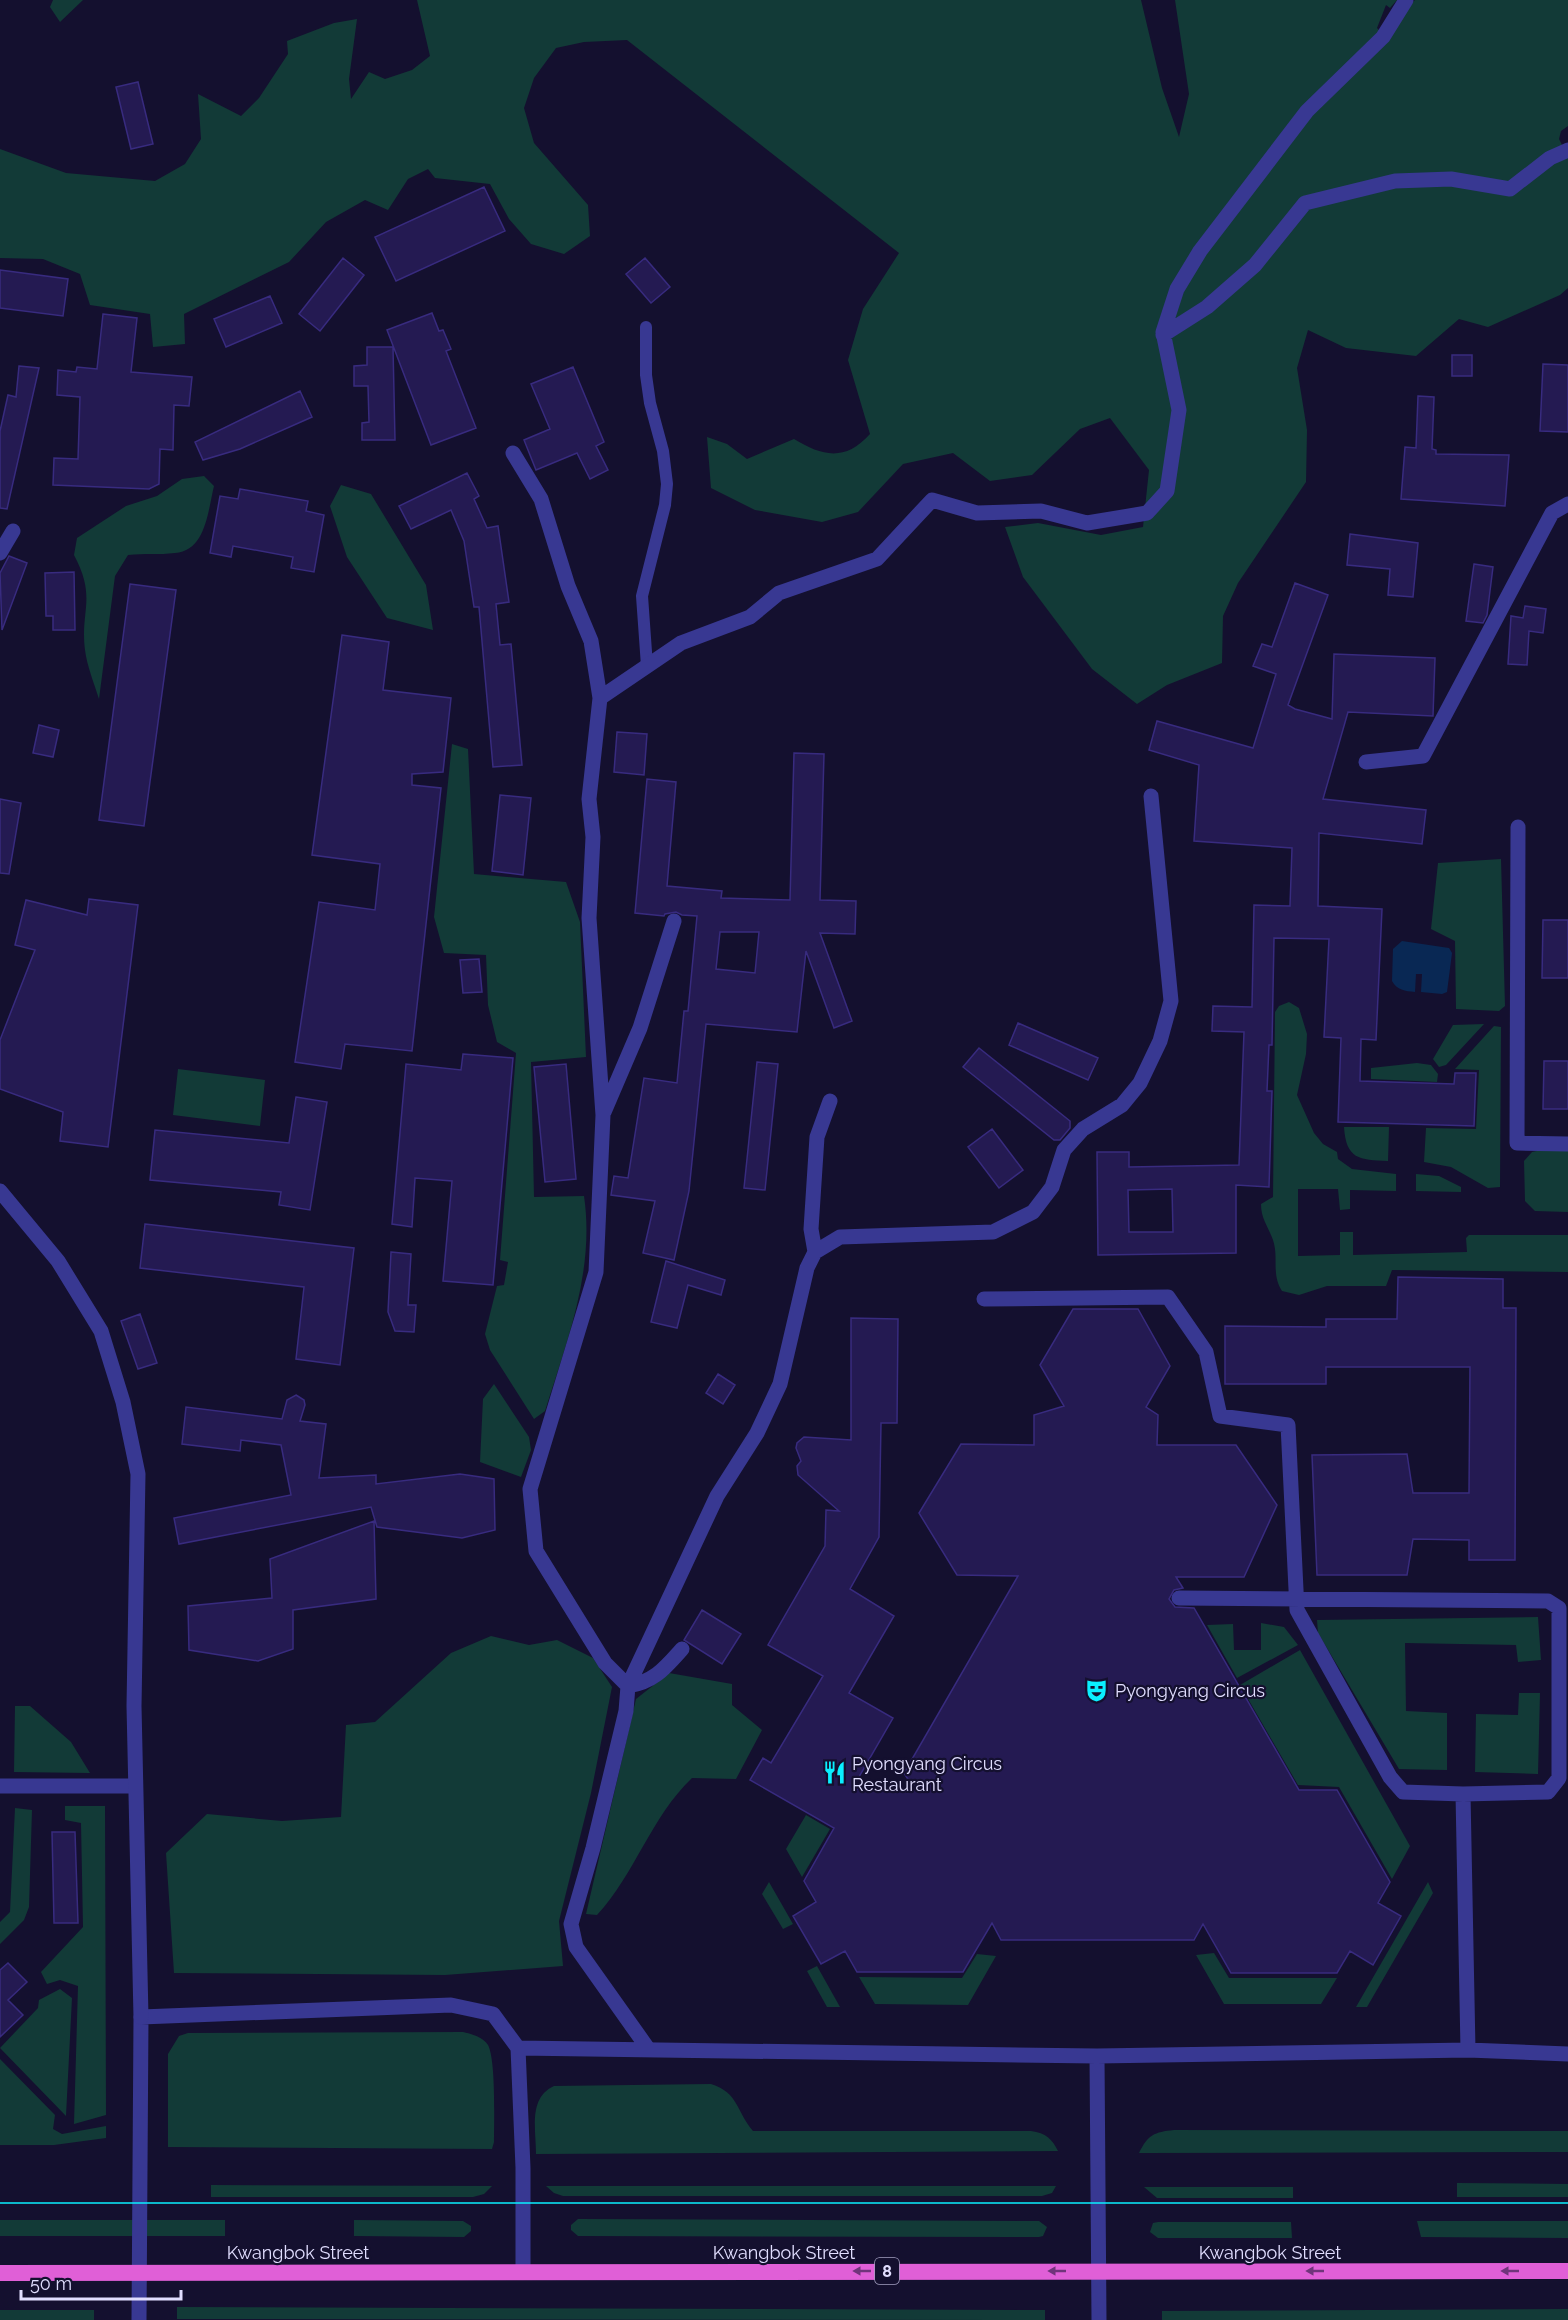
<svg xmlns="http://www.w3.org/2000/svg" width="1568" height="2320" viewBox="0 0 1568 2320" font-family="Raleway,sans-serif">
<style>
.green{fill:#123a37}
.water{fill:#092854}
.building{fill:#241a52;stroke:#382b7f;stroke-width:1.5;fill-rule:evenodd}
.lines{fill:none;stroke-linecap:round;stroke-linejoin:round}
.service{stroke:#383892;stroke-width:12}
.minor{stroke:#383892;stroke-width:15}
.tertiary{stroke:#383892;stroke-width:15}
.trunk{stroke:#e05fd7;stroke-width:16}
.tram{stroke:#0aefff;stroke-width:1.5}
.oneway{fill:#70347b}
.labels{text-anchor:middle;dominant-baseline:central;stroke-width:4.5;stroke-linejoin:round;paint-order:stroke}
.shield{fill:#14102f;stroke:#a4a0c1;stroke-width:1.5}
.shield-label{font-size:16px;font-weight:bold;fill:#e1deff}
.poi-label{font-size:18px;fill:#e1deff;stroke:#14102f;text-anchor:start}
.street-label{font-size:18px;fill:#e1deff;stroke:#14102f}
</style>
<rect width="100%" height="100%" fill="#14102f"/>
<path class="green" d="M 53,0 L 83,0 L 60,22 L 50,7 Z
M 417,0 L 1141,0 L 1162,88 L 1179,137 L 1189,94 L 1175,0 L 1397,0 L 1390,8 L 1386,5 L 1377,28 L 1388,40 L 1406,8 L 1415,0 L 1568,0 L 1568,126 L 1561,131 L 1559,139 L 1568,157 L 1568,288 L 1560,295 L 1488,327 L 1459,319 L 1416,356 L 1346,348 L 1308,330 L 1297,368 L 1307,430 L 1306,482 L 1238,583 L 1223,616 L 1222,663 L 1167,685 L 1137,704 L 1092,669 L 1023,577 L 1005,527 L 1038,523 L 1101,535 L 1143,527 L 1149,470 L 1110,418 L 1080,429 L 1032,475 L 990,481 L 953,453 L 903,464 L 858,512 L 822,522 L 755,510 L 711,488 L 707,437 L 727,444 L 747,459 L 794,439 C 822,456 845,462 870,434 L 848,360 L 863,309 L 899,253 L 627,40 L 584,42 L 556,48 L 534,78 L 524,108 L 534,143 L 588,205 L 590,236 L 564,254 L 531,244 L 509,219 L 490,184 L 435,178 L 428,169 L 408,179 L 388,210 L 365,200 L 326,222 L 289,262 L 184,314 L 185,344 L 153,347 L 150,314 L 90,305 L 80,274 L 43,259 L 0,258 L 0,149 L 66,173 L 155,181 L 185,164 L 201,139 L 198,94 L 241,116 L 259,98 L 288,54 L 287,41 L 334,23 L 357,19 L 349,79 L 351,99 L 369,72 L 385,79 L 412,70 L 430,56 Z
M 204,476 L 214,486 C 208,510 206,551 175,553 C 159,555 144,553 128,555 L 115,576 L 99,699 C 94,683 87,666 85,650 C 80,610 97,598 74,555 L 77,538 L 126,506 L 157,496 L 182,479 Z
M 341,485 L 371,494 L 426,585 L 433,630 L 387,618 L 347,557 L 330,506 Z
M 452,744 L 468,749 L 474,874 L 566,882 L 580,922 L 586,1057 L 531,1062 L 534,1197 L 584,1196 C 595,1270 567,1341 545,1411 L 534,1419 L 490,1350 L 485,1334 L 497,1286 L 504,1285 L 508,1262 L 500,1260 L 516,1053 L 497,1042 L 488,1005 L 486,955 L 444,953 L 434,917 Z
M 1501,859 L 1505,1006 L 1499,1011 L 1456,1009 L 1455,941 L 1431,929 L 1438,863 Z
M 1289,1002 L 1299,1008 L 1307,1034 L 1306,1054 L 1297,1095 L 1314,1133 L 1323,1144 L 1337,1152 L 1338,1159 L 1352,1169 L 1396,1174 L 1396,1191 L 1350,1190 L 1350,1209 L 1340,1210 L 1338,1189 L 1298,1189 L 1298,1256 L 1340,1255 L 1340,1232 L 1353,1232 L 1353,1255 L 1467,1252 L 1466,1238 L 1469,1235 L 1568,1235 L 1568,1272 L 1392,1270 L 1386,1286 L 1327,1286 L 1299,1295 L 1282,1291 C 1271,1274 1279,1258 1273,1240 C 1268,1226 1261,1219 1261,1204 L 1273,1197 L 1275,1012 L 1279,1006 Z
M 1484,1024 L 1446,1065 L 1439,1067 L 1433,1059 L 1453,1025 Z
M 1494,1026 L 1501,1027 L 1500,1187 L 1488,1188 L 1451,1167 L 1424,1162 L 1426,1128 L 1476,1129 L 1479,1070 L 1455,1069 Z
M 1417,1063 L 1431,1065 L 1438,1074 L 1437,1082 L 1371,1079 L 1371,1068 Z
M 178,1069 L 265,1080 L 260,1126 L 173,1115 Z
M 1344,1127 L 1389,1127 L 1388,1161 C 1359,1160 1346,1159 1344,1127 Z
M 1541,1150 L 1568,1150 L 1568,1212 L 1535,1211 L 1525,1201 L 1524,1161 L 1532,1152 Z
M 1416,1174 L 1439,1176 L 1461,1187 L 1461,1192 L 1416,1191 Z
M 494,1384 L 529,1437 L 531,1450 L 521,1477 L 480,1462 L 483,1399 Z
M 1538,1617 L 1541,1660 L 1518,1662 L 1516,1645 L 1405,1643 L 1406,1711 L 1447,1713 L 1447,1770 L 1399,1769 L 1318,1633 L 1317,1620 Z
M 1261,1623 L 1284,1627 L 1298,1645 L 1237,1678 L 1207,1625 L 1233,1624 L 1234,1650 L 1261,1650 Z
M 491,1636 L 529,1645 L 557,1640 L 593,1658 L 612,1687 L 591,1793 L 559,1921 L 563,1966 L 445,1975 L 174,1973 L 166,1853 L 207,1814 L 282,1821 L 341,1817 L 346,1725 L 375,1722 L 451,1653 Z
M 1300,1650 L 1410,1846 L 1392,1879 L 1339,1787 L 1298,1785 L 1240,1685 Z
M 669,1673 L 732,1684 L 732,1705 L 762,1730 L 736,1779 L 692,1778 C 651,1817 635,1874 597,1915 L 586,1914 L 636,1699 Z
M 1519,1693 L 1540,1693 L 1538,1774 L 1475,1772 L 1476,1714 L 1518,1715 Z
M 15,1706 L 30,1706 L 71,1742 L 90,1773 L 14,1772 Z
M 65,1806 L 105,1806 L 106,2115 L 74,2124 L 78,1986 L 60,1980 L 47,1984 L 41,1972 L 83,1927 L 81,1823 L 65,1820 Z
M 15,1808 L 32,1810 L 29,1907 L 24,1920 L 0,1944 L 0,1922 L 10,1912 Z
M 806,1815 L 830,1829 L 802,1877 L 786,1849 Z
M 769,1882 L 793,1924 L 783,1929 L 762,1894 Z
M 1428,1882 L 1433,1893 L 1367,2007 L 1356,2007 Z
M 1214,1953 L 1229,1978 L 1337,1978 L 1321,2004 L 1224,2004 L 1196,1955 Z
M 977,1954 L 996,1956 L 968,2005 L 875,2004 L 859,1977 L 962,1978 Z
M 817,1966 L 840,2007 L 827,2007 L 807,1971 Z
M 60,1989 L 72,1998 L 66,2116 L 0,2048 L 38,2008 L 39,2000 Z
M 463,2032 C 472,2034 483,2037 488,2045 C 496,2060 494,2122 494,2142 L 492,2149 L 168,2147 L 168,2054 L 179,2036 L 188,2033 Z
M 0,2059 L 55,2115 L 53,2129 L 62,2134 L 106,2126 L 106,2138 L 54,2145 L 0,2145 Z
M 711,2084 C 739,2093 736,2111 753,2131 L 1031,2131 C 1046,2133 1052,2139 1058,2151 L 536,2154 C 536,2129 528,2098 554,2086 Z
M 1174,2130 L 1568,2131 L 1568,2152 L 1139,2153 C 1148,2135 1154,2132 1174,2130 Z
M 1457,2183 L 1568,2184 L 1568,2197 L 1457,2197 Z
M 211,2185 L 492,2186 L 484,2194 L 473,2197 L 211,2197 Z
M 546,2186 L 1056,2186 L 1052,2193 L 1042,2196 L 563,2196 L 554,2193 Z
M 1144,2187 L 1293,2187 L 1293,2198 L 1157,2198 Z
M 578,2219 L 1039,2221 L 1047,2227 L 1043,2236 L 1039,2237 L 578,2236 L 571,2230 L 571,2225 Z
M 0,2220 L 225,2220 L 225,2236 L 0,2236 Z
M 354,2220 L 463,2221 L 471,2226 L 471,2231 L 464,2237 L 354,2236 Z
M 1417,2221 L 1568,2221 L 1568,2238 L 1421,2237 Z
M 1158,2222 L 1291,2222 L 1292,2238 L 1158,2238 L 1150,2232 L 1153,2223 Z
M 177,2307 L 1045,2310 L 1045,2320 L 177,2319 Z
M 1568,2309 L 1568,2320 L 1162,2320 L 1162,2311 Z
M 0,2310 L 94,2310 L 94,2320 L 0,2320 Z"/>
<path class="water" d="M 1402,941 L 1449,948 L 1452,953 L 1447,992 L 1442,994 L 1421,992 L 1422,974 L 1416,974 L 1415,992 C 1405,991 1397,990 1392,981 L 1393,949 Z"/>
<path class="building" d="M 138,82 L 153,144 L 131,149 L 116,87 Z
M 484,187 L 505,231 L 396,281 L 375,237 Z
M 343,258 L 364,275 L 320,331 L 299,314 Z
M 645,258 L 670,287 L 651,303 L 626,274 Z
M 0,270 L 68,279 L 63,316 L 0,308 Z
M 270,296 L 282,323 L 226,347 L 214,319 Z
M 432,313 L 439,331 L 443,330 L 451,349 L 446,351 L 476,428 L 431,445 L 387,330 Z
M 103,314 L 137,318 L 131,372 L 192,377 L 189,406 L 174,405 L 173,450 L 160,449 L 159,484 L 149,489 L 53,485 L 54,458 L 78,459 L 80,397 L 57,395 L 58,370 L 76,372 L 77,367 L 97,369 Z
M 367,347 L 393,347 L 395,440 L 362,440 L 362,423 L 369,422 L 368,386 L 354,386 L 354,366 L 367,365 Z
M 1452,355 L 1472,355 L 1472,376 L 1452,376 Z
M 1543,364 L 1568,365 L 1568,432 L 1540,431 Z
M 19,366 L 39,368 L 7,509 L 0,508 L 0,431 L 8,395 L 16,397 Z
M 573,367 L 604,442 L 596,446 L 608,470 L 590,479 L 577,453 L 536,470 L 524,440 L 550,429 L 531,384 Z
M 300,391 L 312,417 L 240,449 L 203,460 L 195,442 Z
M 1418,396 L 1434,397 L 1432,449 L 1436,450 L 1436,454 L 1509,455 L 1505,506 L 1401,499 L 1405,447 L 1416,448 Z
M 467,473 L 479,496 L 474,499 L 487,528 L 498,526 L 509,602 L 496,604 L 500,645 L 511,644 L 522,765 L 493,767 L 479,607 L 474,607 L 464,541 L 451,510 L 411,529 L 399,506 Z
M 240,489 L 308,501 L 306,511 L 324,515 L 314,572 L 291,568 L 293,557 L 233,546 L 231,557 L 210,553 L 220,496 L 238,499 Z
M 1350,534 L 1418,543 L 1413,597 L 1388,595 L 1390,569 L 1347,565 Z
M 9,556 L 27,563 L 2,630 L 0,573 Z
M 1474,564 L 1493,567 L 1487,615 L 1483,623 L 1466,621 Z
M 74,572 L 75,630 L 53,630 L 53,616 L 46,616 L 45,573 Z
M 1295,583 L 1328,595 L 1288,705 L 1295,709 L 1332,719 L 1334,654 L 1435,658 L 1433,716 L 1348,712 L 1323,799 L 1426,810 L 1422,844 L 1319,833 L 1318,906 L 1382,909 L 1376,1040 L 1361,1039 L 1360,1081 L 1454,1084 L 1455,1073 L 1476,1073 L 1474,1126 L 1338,1122 L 1341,1038 L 1324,1037 L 1329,939 L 1274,938 L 1272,1045 L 1269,1045 L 1267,1091 L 1272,1091 L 1269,1187 L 1236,1185 L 1236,1253 L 1098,1255 L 1097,1152 L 1129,1152 L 1129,1167 L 1239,1165 L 1244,1032 L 1212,1031 L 1213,1006 L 1252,1007 L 1254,905 L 1290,906 L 1292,848 L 1194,841 L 1199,765 L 1149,750 L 1157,721 L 1253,748 L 1276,674 L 1253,666 L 1262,644 L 1272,647 ZM 1172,1189 L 1173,1232 L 1129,1232 L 1128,1190 Z
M 130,584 L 176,590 L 144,826 L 99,820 Z
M 1525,606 L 1546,609 L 1543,633 L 1529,631 L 1527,665 L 1508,664 L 1511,616 L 1523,618 Z
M 342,635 L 389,642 L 383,690 L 451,698 L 443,772 L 412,774 L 412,785 L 441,788 L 412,1051 L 345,1044 L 341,1069 L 295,1062 L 319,902 L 375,910 L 380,864 L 312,855 Z
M 39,725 L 59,730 L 53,757 L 33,753 Z
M 617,732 L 647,734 L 644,775 L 614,772 Z
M 794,753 L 824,754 L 820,900 L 856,901 L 855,934 L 820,933 L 852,1021 L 834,1028 L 806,951 L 797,1032 L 706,1024 L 689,1191 L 674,1260 L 643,1253 L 655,1201 L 611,1195 L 614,1176 L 628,1178 L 644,1078 L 677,1083 L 684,1011 L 688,1011 L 697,916 L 682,915 L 676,912 L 665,914 L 664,916 L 635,913 L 647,779 L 676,782 L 667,886 L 722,891 L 721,898 L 790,900 ZM 720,932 L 759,932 L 755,973 L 716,969 Z
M 500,795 L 531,798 L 523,875 L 492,871 Z
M 0,799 L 21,803 L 9,874 L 0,873 Z
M 89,899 L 138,905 L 108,1147 L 60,1141 L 63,1112 L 0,1089 L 0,1040 L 35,950 L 15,945 L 26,900 L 87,915 Z
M 1543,920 L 1568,920 L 1568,978 L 1542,978 Z
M 479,959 L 482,992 L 463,993 L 460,960 Z
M 1018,1023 L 1098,1058 L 1088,1080 L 1009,1045 Z
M 979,1048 L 1070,1121 L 1070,1128 L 1060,1140 L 1054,1140 L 963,1067 Z
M 463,1054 L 513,1058 L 493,1285 L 443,1281 L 452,1181 L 415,1178 L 412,1227 L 392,1224 L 406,1064 L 461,1070 Z
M 1544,1061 L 1568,1061 L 1568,1109 L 1543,1109 Z
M 757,1062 L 778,1064 L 765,1190 L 744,1188 Z
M 566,1064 L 576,1179 L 545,1182 L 534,1067 Z
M 296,1097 L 327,1102 L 310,1210 L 279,1205 L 281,1192 L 150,1180 L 155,1130 L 289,1143 Z
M 992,1129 L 1023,1170 L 999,1188 L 968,1147 Z
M 145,1224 L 354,1248 L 340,1365 L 296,1359 L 304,1287 L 140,1268 Z
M 391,1252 L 411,1254 L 408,1305 L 416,1305 L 414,1332 L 395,1331 L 388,1312 Z
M 666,1261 L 725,1280 L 721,1295 L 688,1285 L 677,1328 L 651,1322 Z
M 1398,1277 L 1503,1279 L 1503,1308 L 1516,1308 L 1515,1560 L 1469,1560 L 1469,1540 L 1413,1539 L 1407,1575 L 1317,1575 L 1312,1455 L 1407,1454 L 1413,1493 L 1469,1493 L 1470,1367 L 1326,1367 L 1326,1384 L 1225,1384 L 1225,1326 L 1326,1327 L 1326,1319 L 1397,1319 Z
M 1073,1309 L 1138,1309 L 1170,1366 L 1146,1407 L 1158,1415 L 1157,1445 L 1236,1445 L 1277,1505 L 1244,1577 L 1176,1577 L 1183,1588 L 1174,1590 L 1169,1599 L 1175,1607 L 1194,1608 L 1299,1790 L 1337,1790 L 1390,1882 L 1378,1903 L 1401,1916 L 1373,1965 L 1350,1951 L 1337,1973 L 1231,1973 L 1203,1924 L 1194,1940 L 1001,1940 L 992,1923 L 963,1972 L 857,1972 L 845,1951 L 821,1964 L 793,1916 L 816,1902 L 804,1881 L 834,1828 L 750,1780 L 763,1758 L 771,1763 L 823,1676 L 768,1645 L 825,1546 L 826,1510 L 839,1511 L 798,1475 L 797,1466 L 801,1461 L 796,1448 L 797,1443 L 804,1437 L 851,1440 L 851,1318 L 898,1319 L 897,1423 L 881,1423 L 879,1537 L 850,1589 L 894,1616 L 849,1693 L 893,1718 L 852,1789 L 914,1789 L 904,1773 L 1018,1576 L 957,1575 L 919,1513 L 961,1444 L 1034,1445 L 1034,1415 L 1064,1406 L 1040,1365 Z
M 140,1314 L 157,1363 L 138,1369 L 121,1321 Z
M 718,1374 L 735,1385 L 723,1404 L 706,1393 Z
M 296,1395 L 304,1400 L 305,1405 L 300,1421 L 326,1424 L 319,1478 L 376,1475 L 376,1484 L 460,1474 L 494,1479 L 495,1530 L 462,1538 L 377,1527 L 371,1507 L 179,1544 L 174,1518 L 291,1495 L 281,1445 L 241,1440 L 240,1451 L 182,1444 L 186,1407 L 282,1419 L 287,1400 Z
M 374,1521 L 376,1599 L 293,1610 L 293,1649 L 258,1661 L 189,1650 L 188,1606 L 272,1598 L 270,1559 Z
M 702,1610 L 741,1634 L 722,1664 L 684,1640 Z
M 52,1832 L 75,1832 L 78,1923 L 54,1923 Z
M 8,1963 L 27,1982 L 8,2000 L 23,2015 L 0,2037 L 0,1970 Z"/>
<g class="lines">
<path class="service" d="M 646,327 L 646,375 L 650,403 L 663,451 L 667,484 L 665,505 L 642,596 L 647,666"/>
<path class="minor" d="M 1163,335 L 1207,307 L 1255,265 L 1305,203 L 1395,181 L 1451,179 L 1510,189 L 1550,158 L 1568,150
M 513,453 L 541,499 L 568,586 L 591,641 L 600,698 L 589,799 L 593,837 L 589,918 L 603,1115 L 596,1272 L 530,1489 L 536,1551 L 605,1663 L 628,1686 L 626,1711 L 593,1848 L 571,1924 L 576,1947 L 649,2050
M 0,553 L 13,531
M 600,698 L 681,643 L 750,617 L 779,593 L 877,559 L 932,500 L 977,513 L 1041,511 L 1087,523 L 1147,513 L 1167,491 L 1179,410 L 1163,332 L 1177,289 L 1200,251 L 1307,111 L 1383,37 L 1406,0
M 1366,762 L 1423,756 L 1552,513 L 1568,504
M 1518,827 L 1517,1143 L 1568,1144
M 604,1112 L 640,1028 L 674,921
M 815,1252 L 840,1237 L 993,1232 L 1033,1212 L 1052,1187 L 1064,1150 L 1083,1129 L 1122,1105 L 1140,1083 L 1160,1041 L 1171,1001 L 1151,796
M 1179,1598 L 1548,1601 L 1559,1608 L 1559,1778 L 1548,1792 L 1463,1794
M 628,1686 L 717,1496 L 757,1433 L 780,1384 L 807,1268 L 815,1252 L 811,1229 L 817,1137 L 830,1101
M 628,1686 C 654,1682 665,1668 682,1649
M 0,1786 L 135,1786
M 518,2048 L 1097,2056 L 1468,2050 L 1463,1794 L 1403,1792 L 1390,1777 L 1297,1610 L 1288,1425 L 1220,1416 L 1206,1352 L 1168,1297 L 984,1299
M 1468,2050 L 1568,2054
M 1097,2056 L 1099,2320
M 139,2320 L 141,2017 L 451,2005 L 493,2014 L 518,2048 L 523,2168 L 523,2271"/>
<path class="tertiary" d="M 0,1191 L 58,1261 L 101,1331 L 123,1402 L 138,1474 L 134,1706 L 141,2017"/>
<path class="trunk" d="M 0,2273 L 1568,2271"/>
<path class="tram" d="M 0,2203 L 1568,2203"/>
</g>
<defs><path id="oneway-solid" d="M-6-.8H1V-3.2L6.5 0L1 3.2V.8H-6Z" transform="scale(1.5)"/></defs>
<g class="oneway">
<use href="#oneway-solid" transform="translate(862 2271) rotate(-180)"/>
<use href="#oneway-solid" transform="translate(1057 2271) rotate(-180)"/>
<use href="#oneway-solid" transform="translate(1315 2271) rotate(180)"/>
<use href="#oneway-solid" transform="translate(1510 2271) rotate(180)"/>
</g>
<defs>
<symbol id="theatre-bare" viewBox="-9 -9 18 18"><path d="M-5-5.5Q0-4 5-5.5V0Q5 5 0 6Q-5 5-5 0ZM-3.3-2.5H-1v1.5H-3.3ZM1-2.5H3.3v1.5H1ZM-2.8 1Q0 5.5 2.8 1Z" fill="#0aefff" stroke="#14102f" stroke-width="2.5" paint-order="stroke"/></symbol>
<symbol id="restaurant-bare" viewBox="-9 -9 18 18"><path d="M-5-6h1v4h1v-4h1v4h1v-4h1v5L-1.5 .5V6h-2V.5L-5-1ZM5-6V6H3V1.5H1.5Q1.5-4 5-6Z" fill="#0aefff" stroke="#14102f" stroke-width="2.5" paint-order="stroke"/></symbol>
</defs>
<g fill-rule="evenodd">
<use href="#theatre-bare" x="1080" y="1674" width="33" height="33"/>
<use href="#restaurant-bare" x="818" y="1756" width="33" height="33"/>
</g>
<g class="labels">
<rect class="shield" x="875" y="2258" width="24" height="26" rx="4.5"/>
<g class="shield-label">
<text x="887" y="2271">8</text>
</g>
<g class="poi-label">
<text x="1115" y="1690">Pyongyang Circus</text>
<text x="852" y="1763">Pyongyang Circus<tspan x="852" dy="21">Restaurant</tspan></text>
</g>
<g class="street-label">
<text x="298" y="2252">Kwangbok Street</text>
<text x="784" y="2252">Kwangbok Street</text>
<text x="1270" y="2252">Kwangbok Street</text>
</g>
</g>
<path d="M21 2290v9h160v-9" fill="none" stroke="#e1deff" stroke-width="3"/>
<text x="30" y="2290" font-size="18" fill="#e1deff" stroke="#14102f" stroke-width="4.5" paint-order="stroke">50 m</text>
</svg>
